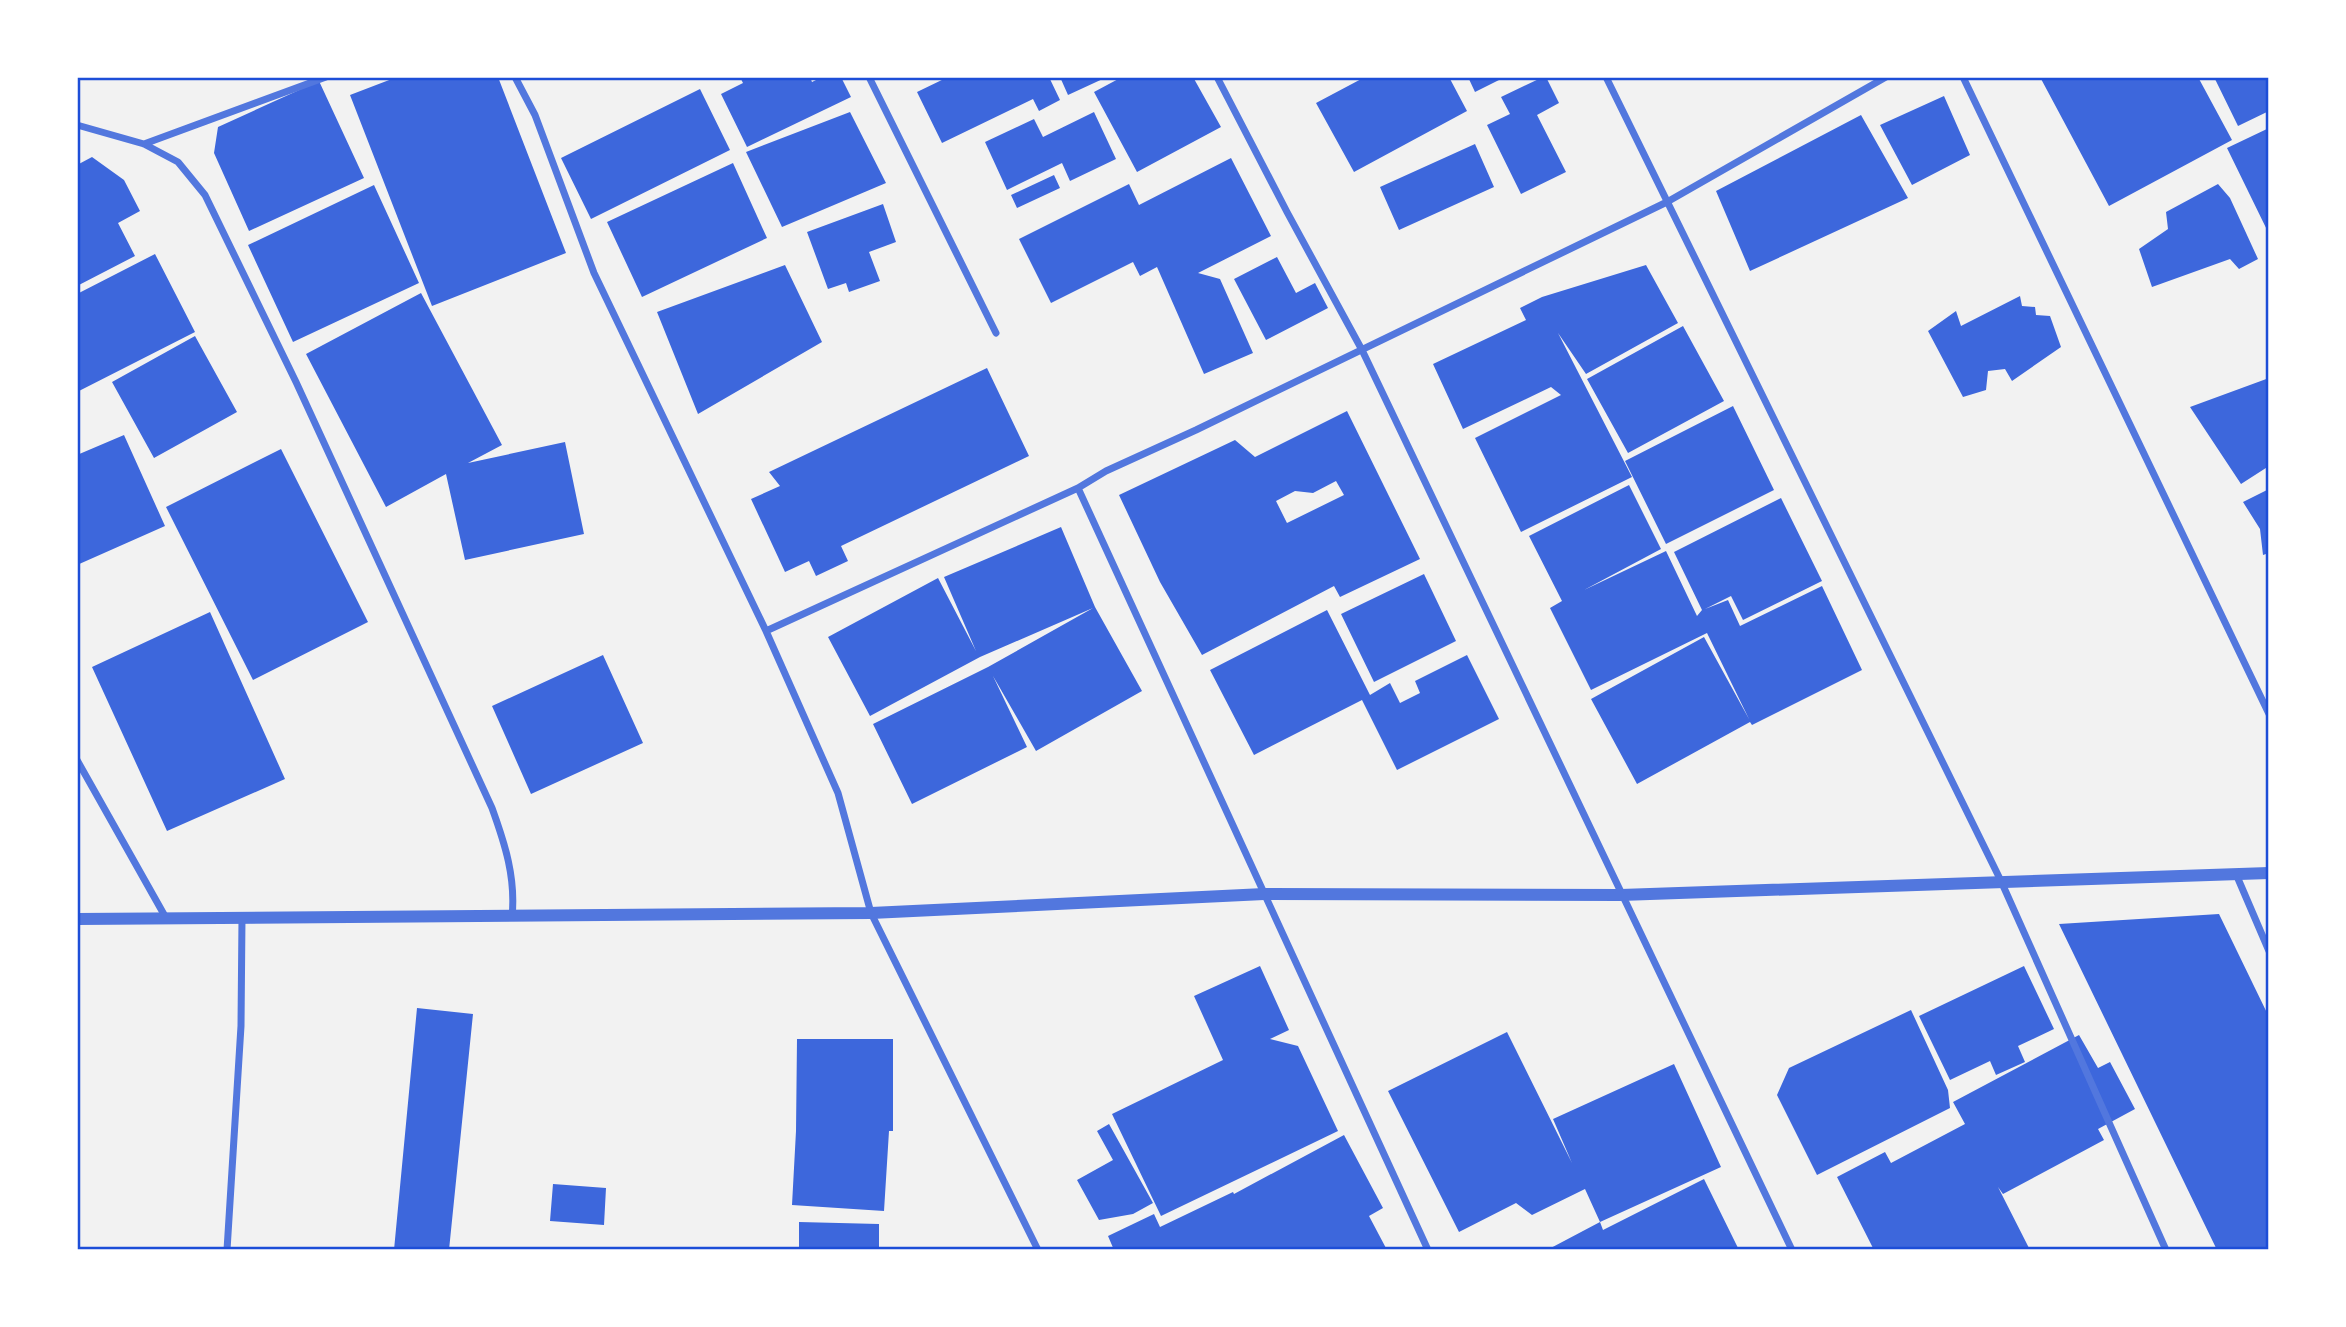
<svg xmlns="http://www.w3.org/2000/svg" width="2346" height="1327" viewBox="0 0 2346 1327" font-family="Lato,sans-serif">
<style>
.building{fill:#3d67dc;fill-rule:evenodd}
.lines{fill:none;stroke-linecap:round;stroke-linejoin:round}
.minor{stroke:#5277de;stroke-width:7}
.tertiary{stroke:#5277de;stroke-width:12}
.neatline{fill:none;stroke:#1d4ed8;stroke-width:2.5}
</style>
<rect width="100%" height="100%" fill="#f2f2f2"/>
<path class="building" d="M 397,77 L 498,77 L 566,253 L 432,306 L 350,95 Z
M 740,77 L 810,77 L 812,82 L 822,77 L 841,77 L 851,97 L 747,147 L 721,94 L 743,83 Z
M 948,77 L 1049,77 L 1060,100 L 1039,111 L 1033,99 L 942,143 L 917,92 Z
M 1060,77 L 1107,77 L 1068,95 Z
M 1122,77 L 1193,77 L 1221,127 L 1137,172 L 1094,92 Z
M 1365,77 L 1449,77 L 1467,111 L 1354,172 L 1316,103 Z
M 1468,77 L 1505,77 L 1475,92 Z
M 1543,77 L 1546,77 L 1559,103 L 1537,115 L 1566,172 L 1521,194 L 1487,125 L 1510,114 L 1501,97 Z
M 2040,77 L 2198,77 L 2232,140 L 2109,206 Z
M 2214,77 L 2269,77 L 2269,111 L 2238,126 Z
M 319,81 L 364,178 L 249,231 L 214,153 L 218,127 Z
M 700,89 L 730,150 L 591,219 L 561,158 Z
M 1944,96 L 1970,155 L 1912,185 L 1880,125 Z
M 850,112 L 886,183 L 782,227 L 746,152 Z
M 1094,112 L 1116,159 L 1070,181 L 1062,163 L 1007,190 L 985,142 L 1034,119 L 1043,137 Z
M 1861,115 L 1908,198 L 1750,271 L 1716,191 Z
M 2269,128 L 2269,234 L 2227,148 Z
M 1475,144 L 1494,187 L 1399,230 L 1380,187 Z
M 92,157 L 124,180 L 140,211 L 118,223 L 135,256 L 77,286 L 77,165 Z
M 1231,158 L 1271,236 L 1198,273 L 1220,279 L 1253,353 L 1204,374 L 1157,267 L 1140,276 L 1133,262 L 1051,303 L 1019,239 L 1129,184 L 1139,205 Z
M 733,163 L 767,238 L 642,297 L 607,222 Z
M 1054,175 L 1060,188 L 1017,208 L 1011,195 Z
M 2218,184 L 2230,198 L 2258,259 L 2239,269 L 2230,259 L 2152,287 L 2139,249 L 2168,229 L 2166,212 Z
M 374,185 L 419,283 L 293,342 L 248,245 Z
M 883,204 L 896,242 L 869,252 L 880,281 L 849,292 L 846,283 L 828,289 L 807,232 Z
M 155,254 L 195,332 L 77,392 L 77,294 Z
M 1277,257 L 1296,293 L 1315,283 L 1328,308 L 1266,340 L 1234,279 Z
M 785,265 L 822,342 L 698,414 L 657,312 Z
M 1646,265 L 1678,323 L 1586,374 L 1558,333 L 1632,477 L 1521,532 L 1475,438 L 1561,395 L 1551,387 L 1463,429 L 1433,364 L 1526,320 L 1520,308 L 1542,297 Z
M 421,293 L 502,445 L 468,463 L 565,442 L 584,534 L 465,560 L 446,474 L 386,507 L 306,354 Z
M 2020,296 L 2022,306 L 2035,307 L 2036,315 L 2050,316 L 2061,347 L 2012,381 L 2005,369 L 1988,371 L 1986,390 L 1963,397 L 1928,331 L 1956,311 L 1961,326 Z
M 1683,326 L 1724,401 L 1628,453 L 1587,379 Z
M 195,336 L 237,412 L 154,458 L 112,382 Z
M 987,368 L 1029,456 L 841,546 L 848,561 L 816,576 L 809,561 L 785,572 L 751,499 L 780,486 L 769,472 Z
M 2269,378 L 2269,466 L 2241,484 L 2190,407 Z
M 1733,406 L 1774,490 L 1666,544 L 1625,461 Z
M 1347,411 L 1420,559 L 1340,597 L 1334,586 L 1202,655 L 1160,582 L 1119,495 L 1235,440 L 1255,457 ZM 1336,481 L 1344,495 L 1287,523 L 1276,501 L 1295,491 L 1313,493 Z
M 124,435 L 165,526 L 77,565 L 77,455 Z
M 281,449 L 368,622 L 253,680 L 166,507 Z
M 1629,485 L 1661,549 L 1584,590 L 1666,551 L 1697,616 L 1702,610 L 1674,552 L 1781,498 L 1822,581 L 1743,620 L 1731,596 L 1705,609 L 1728,600 L 1740,626 L 1822,586 L 1862,670 L 1752,725 L 1750,722 L 1637,784 L 1591,699 L 1704,637 L 1749,719 L 1707,633 L 1591,690 L 1550,608 L 1562,601 L 1529,536 Z
M 2269,489 L 2269,553 L 2263,555 L 2260,529 L 2243,502 Z
M 1061,527 L 1095,607 L 1142,691 L 1036,751 L 993,676 L 1027,747 L 912,804 L 873,724 L 988,667 L 1093,608 L 980,657 L 870,716 L 828,637 L 938,578 L 976,651 L 944,577 Z
M 1424,574 L 1456,641 L 1374,682 L 1341,614 Z
M 1327,610 L 1370,695 L 1390,683 L 1400,703 L 1420,693 L 1415,681 L 1467,655 L 1499,719 L 1397,770 L 1362,700 L 1254,755 L 1210,670 Z
M 210,612 L 285,779 L 167,831 L 92,667 Z
M 603,655 L 643,743 L 531,794 L 492,706 Z
M 2219,914 L 2269,1017 L 2269,1250 L 2217,1250 L 2059,924 Z
M 1260,966 L 1289,1030 L 1270,1039 L 1298,1046 L 1338,1131 L 1161,1216 L 1112,1114 L 1223,1060 L 1194,996 Z
M 2024,966 L 2054,1029 L 2018,1046 L 2025,1062 L 1996,1075 L 1990,1061 L 1950,1080 L 1919,1016 Z
M 417,1008 L 473,1014 L 449,1250 L 394,1250 Z
M 1911,1010 L 1948,1090 L 1950,1108 L 1817,1175 L 1777,1095 L 1789,1068 Z
M 1507,1032 L 1572,1163 L 1553,1119 L 1674,1064 L 1721,1167 L 1600,1222 L 1603,1230 L 1704,1179 L 1739,1250 L 1547,1250 L 1600,1222 L 1585,1189 L 1532,1215 L 1516,1203 L 1459,1232 L 1388,1091 Z
M 2079,1035 L 2098,1068 L 2110,1062 L 2135,1109 L 2098,1129 L 2104,1140 L 2003,1194 L 1998,1187 L 2030,1250 L 1874,1250 L 1837,1177 L 1885,1152 L 1891,1163 L 1965,1124 L 1953,1102 Z
M 797,1039 L 893,1039 L 893,1131 L 889,1131 L 884,1211 L 792,1205 L 796,1131 Z
M 1109,1124 L 1153,1203 L 1133,1214 L 1099,1220 L 1077,1180 L 1113,1160 L 1097,1131 Z
M 1344,1135 L 1383,1208 L 1369,1216 L 1387,1250 L 1114,1250 L 1108,1236 L 1154,1214 L 1160,1227 L 1233,1192 L 1234,1194 Z
M 553,1184 L 606,1188 L 604,1225 L 550,1221 Z
M 799,1222 L 879,1224 L 879,1250 L 799,1250 Z"/>
<g class="lines">
<path class="minor" d="M 515,77 L 535,115 L 594,273 L 766,631 L 838,793 L 871,913 L 1038,1250
M 869,77 L 996,333
M 1217,77 L 1287,212 L 1362,350 L 1792,1250
M 1606,77 L 2001,881 L 2166,1250
M 1963,77 L 2269,714
M 77,125 L 144,144 L 178,162 L 205,195 L 296,382 L 492,808 C 505,844 516,878 512,917
M 144,144 L 326,77
M 766,631 L 1078,488
M 77,760 L 166,918
M 2236,874 L 2269,951
M 227,1250 L 241,1026 L 242,918
M 1428,1250 L 1078,488 L 1106,471 L 1196,430 L 1667,202 L 1886,77"/>
<path class="tertiary" d="M 77,919 L 871,913 L 1264,894 L 1621,895 L 2269,873"/>
</g>
<rect width="2346" height="1327" fill="none" stroke="#ffffff" stroke-width="158"/>
<rect x="79" y="79" width="2188" height="1169" class="neatline"/>
</svg>
